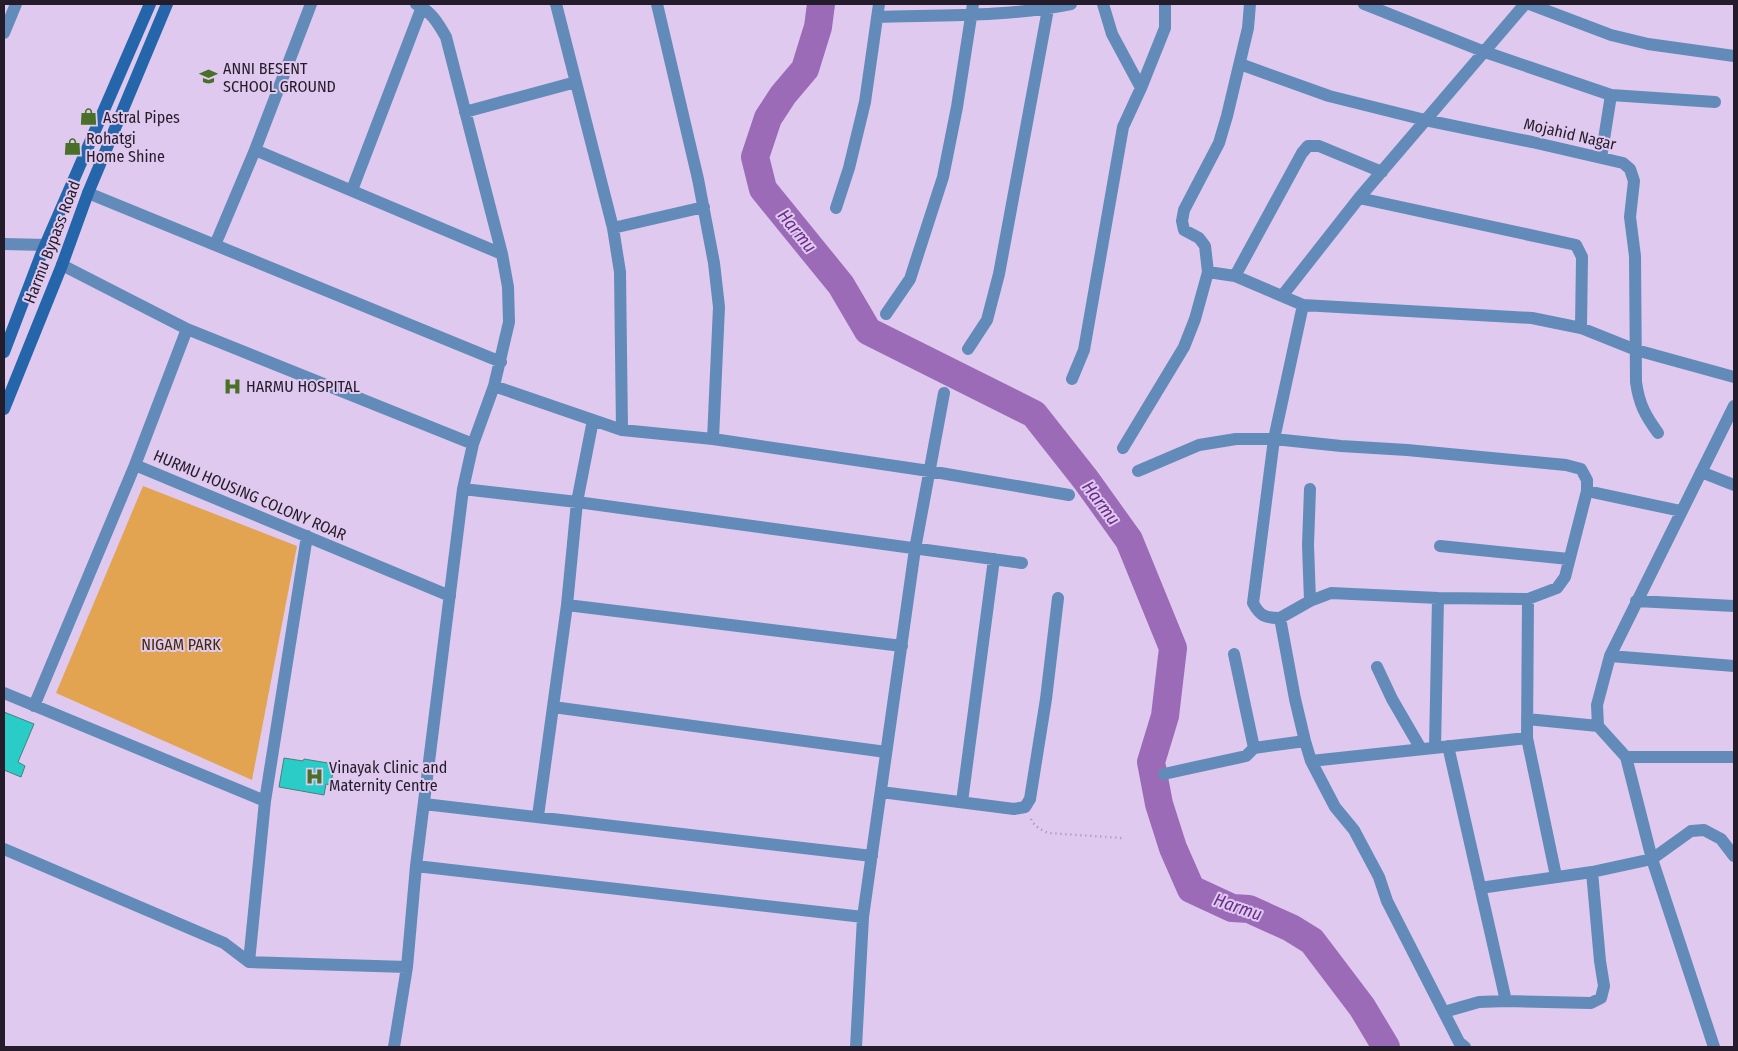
<svg xmlns="http://www.w3.org/2000/svg" width="1738" height="1051" viewBox="0 0 1738 1051" font-family="'Fira Sans Condensed',sans-serif">
<style>
.green{fill:#e2a451}
.lines{fill:none;stroke-linecap:round;stroke-linejoin:round}
.river{stroke:#9c6bb8;stroke-width:28}
.building{fill:#2accc8;stroke:#4b7f7d}
.path{stroke:#a391af;stroke-width:2.5;stroke-dasharray:1 4;stroke-linecap:butt}
.street{stroke:#628bb9;stroke-width:12}
.secondary{stroke:#2466a9;stroke-width:12}
.labels{text-anchor:middle;dominant-baseline:central;stroke-width:4;stroke-linejoin:round;paint-order:stroke}
.poi-label{font-size:16px;fill:#241c2a;stroke:#dfc9ee;text-anchor:start}
.street-label{font-size:16px;fill:#241c2a;stroke:#dfc9ee}
.park-label{font-size:16px;fill:#432b05;stroke:#dfc9ee}
.water-label{font-size:18px;font-style:italic;fill:#6a2c8a;stroke:#dfc9ee}
</style>
<rect width="100%" height="100%" fill="#dfc9ee"/>
<path class="green" d="M 143,486 L 297,546 L 252,780 L 56,693 Z"/>
<g class="lines">
<path class="river" d="M 821,4 L 818,27 L 805,69 L 783,95 L 768,118 L 755,157 L 763,189 L 841,285 L 868,331 L 1034,414 L 1086,480 L 1129,540 L 1173,648 L 1165,716 L 1151,762 L 1159,804 L 1173,848 L 1191,889 L 1232,908 L 1249,909 L 1291,928 L 1312,941 L 1362,1007 L 1386,1047"/>
</g>
<path class="building" d="M 4,712 L 34,724 L 18,762 L 25,766 L 21,777 L 4,770 Z
M 284,758 L 303,761 L 304,759 L 334,764 L 331,785 L 326,784 L 324,795 L 279,787 Z"/>
<g class="lines">
<path class="path" d="M 1031,819 C 1034,826 1041,830 1048,833 L 1122,838"/>
<path class="street" d="M 556,4 L 613,228 L 620,272 L 622,430
M 657,4 L 698,179 L 714,263 L 719,307 L 713,439
M 1103,4 L 1112,34 L 1141,88
M 1364,4 L 1485,52 L 1611,95 L 1715,102
M 1525,4 L 1359,198 L 1576,245 L 1582,257 L 1581,328
M 1529,4 L 1611,35 L 1648,44 L 1734,56
M 877,17 C 941,15 1008,17 1071,4
M 4,33 L 16,4
M 1240,64 L 1329,96 L 1425,120 L 1532,142 L 1623,163 L 1630,169 L 1634,181 L 1630,217 L 1635,256 L 1636,382 C 1639,404 1645,415 1658,433
M 465,112 L 576,82
M 255,150 L 502,254
M 1601,158 L 1611,95
M 352,190 L 422,7
M 88,193 L 501,362
M 836,208 L 849,168 L 865,102 L 879,4
M 613,228 L 704,207
M 4,244 L 46,245
M 215,245 L 255,150 L 311,4
M 62,265 L 187,329 L 135,465 L 450,596
M 1208,272 L 1235,276 L 1303,305 L 1532,318 L 1581,328 L 1636,350 L 1734,377
M 1235,276 L 1302,153 L 1308,146 L 1319,146 L 1382,172
M 1282,296 L 1359,198
M 1303,305 L 1274,439 L 1253,603 C 1260,616 1265,618 1280,618 L 1295,699 L 1305,741 L 1311,761 L 1335,807 L 1354,830 L 1379,877 L 1387,901 L 1459,1042 L 1465,1047
M 886,314 L 910,279 L 943,177 L 957,107 L 973,4
M 187,329 L 473,444
M 968,349 L 987,320 L 999,274 L 1048,9
M 1072,379 L 1084,350 L 1123,127 L 1141,88 L 1165,28 L 1165,4
M 494,386 L 622,430 L 713,439 L 929,471 L 1069,495
M 1123,448 L 1184,347 L 1195,319 L 1208,272 L 1205,246 L 1199,238 L 1184,230 L 1182,221 L 1184,210 L 1219,143 L 1227,116 L 1248,28 L 1250,4
M 1138,471 L 1199,445 L 1236,439 L 1274,439 L 1341,446 L 1407,450 L 1566,465 L 1581,469 L 1587,480 L 1587,491 L 1565,577 L 1557,588 L 1528,599 L 1438,598 L 1331,593 L 1310,601 L 1280,618
M 1701,472 L 1734,485
M 463,489 L 577,502 L 1022,563
M 1310,489 L 1308,545 L 1310,601
M 1587,491 L 1681,511
M 1440,546 L 1569,559
M 1528,599 L 1527,738 L 1556,876
M 1636,601 L 1734,606
M 567,605 L 902,646
M 1234,654 L 1254,748
M 1610,656 L 1734,666
M 1377,667 L 1392,699 L 1421,749
M 4,693 L 265,801
M 34,706 L 135,465
M 553,707 L 886,752
M 1527,719 L 1598,726
M 1448,746 L 1506,1001
M 1435,748 L 1438,598
M 1626,757 L 1734,757
M 1311,761 L 1527,738
M 1164,774 L 1246,756 L 1254,748 L 1305,741
M 881,792 L 1014,809 L 1025,807 L 1030,799 L 1046,699 L 1058,598
M 962,802 L 994,559
M 424,804 L 872,856
M 538,816 L 567,605 L 577,502 L 593,420
M 4,849 L 224,943 L 249,962 L 407,967
M 416,866 L 863,917
M 1592,872 L 1652,859 L 1691,831 L 1704,830 L 1721,839 L 1734,856
M 249,962 L 265,801 L 307,536
M 1444,1012 L 1479,1002 L 1506,1001 L 1591,1003 L 1601,998 L 1604,986 L 1600,961 L 1592,872 L 1480,888
M 394,1047 L 407,967 L 416,866 L 463,489 L 473,444 L 494,386 L 509,322 L 508,287 L 502,254 L 446,37 C 438,23 431,11 416,4
M 856,1047 L 863,917 L 915,549 L 944,393
M 1714,1047 L 1652,859 L 1626,757 L 1598,726 L 1597,705 L 1610,656 L 1734,406"/>
<path class="secondary" d="M 4,352 L 41,255 L 150,4
M 4,409 L 62,265 L 88,193 L 167,4"/>
</g>
<defs>
<symbol id="school-bare" viewBox="-9 -9 18 18"><path d="M0-5L7-2L0 1L-7-2ZM-4 1L0 2.5L4 1V4Q0 6-4 4Z" fill="#4a6f28" stroke="#dfc9ee" stroke-width="2.5" paint-order="stroke"/></symbol>
<symbol id="shop-bare" viewBox="-9 -9 18 18"><path d="M-5-2.5h2.3a2.7 3.5 0 0 1 5.4 0H5L5.5 6h-11ZM-1.5-2.5h3a1.5 2.3 0 0 0-3 0Z" fill="#4a6f28" stroke="#dfc9ee" stroke-width="2.5" paint-order="stroke"/></symbol>
<symbol id="hospital-bare" viewBox="-9 -9 18 18"><path d="M-5-5h3v3.5h4V-5h3V5h-3V1.5h-4V5h-3Z" fill="#4a6f28" stroke="#dfc9ee" stroke-width="2.5" paint-order="stroke"/></symbol>
</defs>
<g fill-rule="evenodd">
<use href="#school-bare" x="196" y="64" width="25" height="25"/>
<use href="#shop-bare" x="76" y="104" width="25" height="25"/>
<use href="#shop-bare" x="60" y="134" width="25" height="25"/>
<use href="#hospital-bare" x="220" y="374" width="25" height="25"/>
<use href="#hospital-bare" x="302" y="764" width="25" height="25"/>
</g>
<g class="labels">
<g class="poi-label">
<text x="223" y="68">ANNI BESENT<tspan x="223" dy="18">SCHOOL GROUND</tspan></text>
<text x="103" y="117">Astral Pipes</text>
<text x="86" y="138">Rohatgi<tspan x="86" dy="18">Home Shine</tspan></text>
<text x="246" y="386">HARMU HOSPITAL</text>
<text x="329" y="767">Vinayak Clinic and<tspan x="329" dy="18">Maternity Centre</tspan></text>
</g>
<g class="street-label">
<text transform="translate(1570 134) rotate(13)">Mojahid Nagar</text>
<text transform="translate(52 242) rotate(-69)">Harmu Bypass Road</text>
<text transform="translate(250 495) rotate(23)">HURMU HOUSING COLONY ROAR</text>
</g>
<g class="park-label">
<text x="181" y="644">NIGAM PARK</text>
</g>
<g class="water-label">
<text transform="translate(797 231) rotate(51)">Harmu</text>
<text transform="translate(1101 503) rotate(53)">Harmu</text>
<text transform="translate(1238 907) rotate(19)">Harmu</text>
</g>
</g>
<rect width="1738" height="1051" fill="none" stroke="#241c2a" stroke-width="10"/>
</svg>
